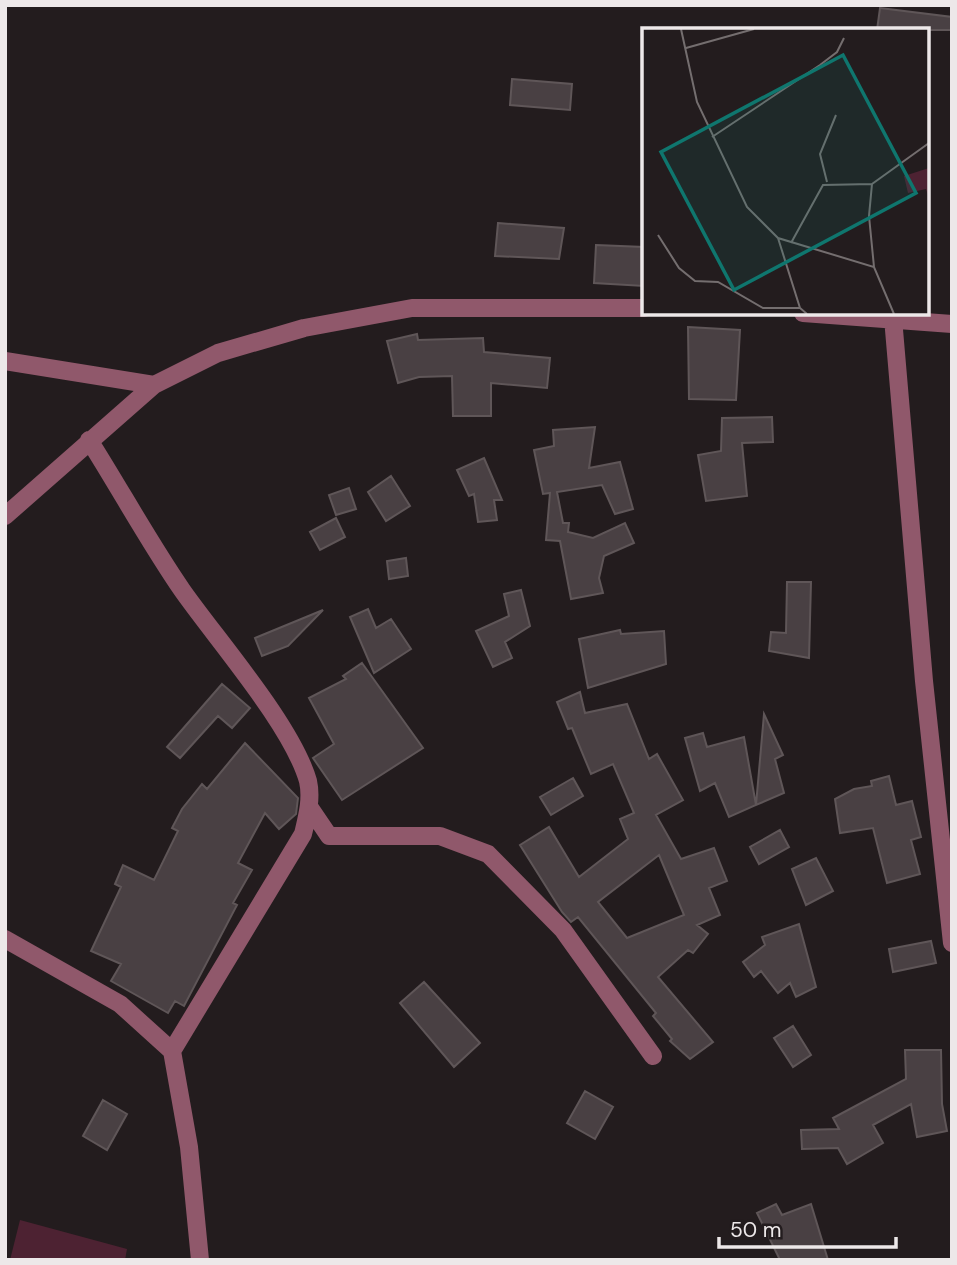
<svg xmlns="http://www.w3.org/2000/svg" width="957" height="1265" viewBox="0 0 957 1265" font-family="'DM Sans',sans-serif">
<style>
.green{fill:#4d2232}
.building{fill:#494043;stroke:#5f5658;stroke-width:2;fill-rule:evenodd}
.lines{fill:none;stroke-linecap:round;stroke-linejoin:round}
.minor{stroke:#90586b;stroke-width:18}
.inset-road{fill:none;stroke:#746e6f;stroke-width:2}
.view{fill:#0f766e;fill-opacity:0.15;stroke:#0f766e;stroke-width:3.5}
.inset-edge{fill:none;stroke:#ede8e9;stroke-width:3.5}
</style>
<rect width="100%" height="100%" fill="#231c1e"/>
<path class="green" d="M 20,1220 L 127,1249 L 125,1260 L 10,1260 Z"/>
<path class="building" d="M 880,8 L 952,17 L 952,30 L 877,30 Z
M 512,79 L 572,84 L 570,110 L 510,105 Z
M 498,223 L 564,228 L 559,259 L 495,256 Z
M 596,245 L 644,247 L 644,286 L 594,283 Z
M 688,327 L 740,330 L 736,400 L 689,399 Z
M 417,334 L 418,340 L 483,338 L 484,352 L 550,358 L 547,388 L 491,383 L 491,416 L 453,416 L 452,376 L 419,377 L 398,383 L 387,341 Z
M 772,417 L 773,442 L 742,443 L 747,496 L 706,501 L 698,455 L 721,451 L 722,418 Z
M 595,427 L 589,468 L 620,462 L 633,509 L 615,514 L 602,485 L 557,492 L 563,523 L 569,523 L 568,532 L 593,538 L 625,523 L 634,543 L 604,556 L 599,578 L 603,593 L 571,599 L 560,541 L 546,540 L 550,493 L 543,494 L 534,450 L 554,446 L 553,430 Z
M 484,458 L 502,500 L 494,500 L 497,520 L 478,522 L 474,494 L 469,496 L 457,470 Z
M 391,476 L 410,506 L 386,521 L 368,492 Z
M 349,488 L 356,509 L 336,515 L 329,495 Z
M 336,518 L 345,537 L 320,550 L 310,532 Z
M 406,558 L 408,576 L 389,579 L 387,561 Z
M 787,582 L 811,582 L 809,658 L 769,651 L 771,632 L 786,633 Z
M 521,590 L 530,626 L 505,642 L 512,658 L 493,667 L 476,631 L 509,616 L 504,594 Z
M 368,609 L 376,628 L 391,619 L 411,649 L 374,673 L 350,617 Z
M 323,610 L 288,646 L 262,656 L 255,638 Z
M 620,630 L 621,634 L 664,631 L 666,664 L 588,688 L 579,639 Z
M 362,663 L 423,748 L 342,800 L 313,758 L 334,744 L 309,698 L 346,679 L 343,676 Z
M 222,684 L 250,708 L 232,728 L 218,716 L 180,758 L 167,747 Z
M 580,692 L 585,713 L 627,704 L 649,759 L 657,754 L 683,800 L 656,815 L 681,859 L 714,848 L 727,881 L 709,888 L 720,915 L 697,925 L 708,934 L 693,953 L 688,950 L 658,977 L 713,1042 L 690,1059 L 670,1041 L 672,1039 L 653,1016 L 656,1013 L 578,917 L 571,922 L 562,912 L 520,845 L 549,827 L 579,877 L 628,839 L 620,819 L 634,813 L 613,764 L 591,774 L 572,728 L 568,729 L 557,702 ZM 659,855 L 684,915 L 627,938 L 598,902 Z
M 764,714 L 783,755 L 775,759 L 784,793 L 756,805 Z
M 703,733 L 707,747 L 744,737 L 756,805 L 729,817 L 715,783 L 700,791 L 685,738 Z
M 245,743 L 298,798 L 296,814 L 279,829 L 265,813 L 238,863 L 252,870 L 233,903 L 237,905 L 184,1006 L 175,1001 L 168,1013 L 111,981 L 121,964 L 91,951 L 121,887 L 115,884 L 123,865 L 154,880 L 178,831 L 172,828 L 182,809 L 202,784 L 207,789 Z
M 889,776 L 896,805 L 912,801 L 921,837 L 911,840 L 920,874 L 887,883 L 873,828 L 840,833 L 835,799 L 854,789 L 872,786 L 871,781 Z
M 573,778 L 583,796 L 551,815 L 540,797 Z
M 780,830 L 789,847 L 759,864 L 750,847 Z
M 816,858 L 833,891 L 806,905 L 792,869 Z
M 799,924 L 816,987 L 796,997 L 790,983 L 778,993 L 761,971 L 754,977 L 743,962 L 765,945 L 762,937 Z
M 931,941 L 936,963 L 893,972 L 889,949 Z
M 424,982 L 480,1043 L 454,1067 L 400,1003 Z
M 793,1026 L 811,1055 L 793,1067 L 774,1038 Z
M 905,1050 L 941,1050 L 942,1104 L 947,1131 L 917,1137 L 911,1104 L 873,1125 L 883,1143 L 847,1164 L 838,1148 L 802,1149 L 801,1130 L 839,1129 L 833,1118 L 906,1079 Z
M 585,1091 L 613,1107 L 595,1139 L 567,1123 Z
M 103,1100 L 127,1114 L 107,1150 L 83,1136 Z
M 776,1204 L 782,1215 L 811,1204 L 828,1260 L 780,1260 L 757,1213 Z"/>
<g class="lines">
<path class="minor" d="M 803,313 L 952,324
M 893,318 L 924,681 L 952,943
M 5,361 L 154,385
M 89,440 C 120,489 149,542 182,590 C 217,640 292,725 308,781 C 312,799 307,817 303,834 L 172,1051
M 5,516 L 154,385 L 218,353 L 304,328 L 412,308 L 644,308
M 310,808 L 329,836 L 440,836 L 488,854 L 563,930 L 653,1056
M 5,939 L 120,1004 L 172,1051 L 189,1147 L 200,1260"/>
</g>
<g transform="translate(642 28)">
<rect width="287" height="287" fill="#231c1e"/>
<path d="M 287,140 L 287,170 L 284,161 L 266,165 L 262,148 Z" fill="#4d2232"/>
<path class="inset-road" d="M 39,1 L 55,74 L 105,179 L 136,210 L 232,239 L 252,286M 44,20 L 112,1M 70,109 L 178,37 L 195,24 L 202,10M 185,154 L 178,126 L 194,87M 16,207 L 37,240 L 53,253 L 76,254 L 121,280 L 158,280M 136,210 L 158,280 L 165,286M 149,215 L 181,157 L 230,156M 232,239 L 227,188 L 230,156 L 287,115"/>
<path class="view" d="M 201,27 L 274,165 L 92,262 L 19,124 Z"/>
<rect width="287" height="287" class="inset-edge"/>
</g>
<rect width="957" height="1265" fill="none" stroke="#ede8e9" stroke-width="14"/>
<path d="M719 1237v10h177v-10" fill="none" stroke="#ede8e9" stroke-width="3.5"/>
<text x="730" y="1237" font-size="21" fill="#ede8e9" stroke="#231c1e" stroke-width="5" paint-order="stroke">50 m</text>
</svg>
